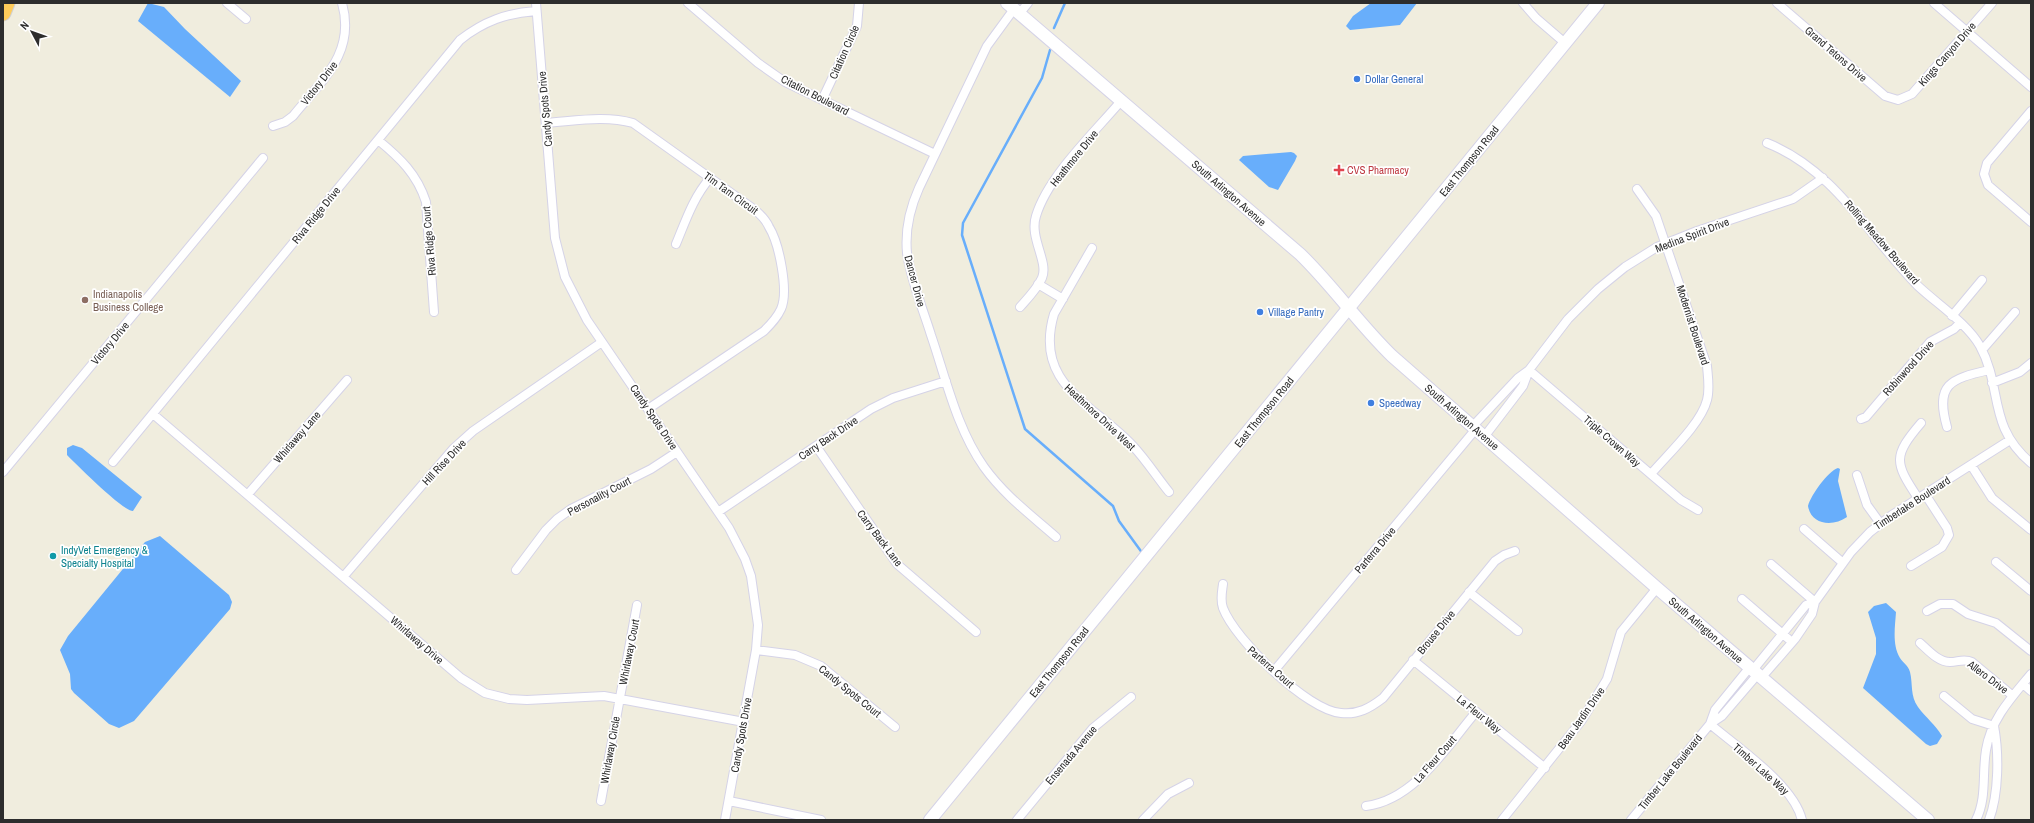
<svg xmlns="http://www.w3.org/2000/svg" width="2034" height="823" viewBox="0 0 2034 823" font-family="'Archivo Narrow',sans-serif">
<style>
.water{fill:#68aefb}
.lines{fill:none;stroke-linecap:round;stroke-linejoin:round}
.stream{stroke:#68aefb;stroke-width:2.5}
.street-casing{stroke:#d5d3e7;stroke-width:10}
.secondary-casing{stroke:#d5d3e7;stroke-width:14}
.highway-casing{stroke:#d1d1d1;stroke-width:17}
.street{stroke:#fff;stroke-width:8}
.secondary{stroke:#fff;stroke-width:12}
.highway{stroke:#ffcc5a;stroke-width:15}
.shop-dot{fill:#3f7fe0;stroke:#fff;stroke-width:1.5}
.health-dot{fill:#e0444e;stroke:#fff;stroke-width:1.5}
.education-dot{fill:#8d6e63;stroke:#fff;stroke-width:1.5}
.culture-dot{fill:#0f9aa8;stroke:#fff;stroke-width:1.5}
.labels{text-anchor:middle;dominant-baseline:central;stroke-width:3.5;stroke-linejoin:round;paint-order:stroke}
.street-label{font-size:11px;fill:#2d2d2d;stroke:#fff}
.shop-label{font-size:11px;fill:#366cbe;stroke:#fff;text-anchor:start}
.health-label{font-size:11px;fill:#be3a42;stroke:#fff;text-anchor:start}
.education-label{font-size:11px;fill:#785e54;stroke:#fff;text-anchor:start}
.culture-label{font-size:11px;fill:#0d838f;stroke:#fff;text-anchor:start}
</style>
<rect width="100%" height="100%" fill="#f0edde"/>
<path class="water" d="M 148,3 L 164,7 L 185,29 L 241,81 L 230,97 L 138,21 Z
M 1371,3 L 1417,3 L 1400,25 L 1350,30 L 1346,26 L 1353,16 Z
M 1291,152 L 1294,153 L 1297,156 L 1295,161 L 1278,190 L 1269,187 L 1239,160 L 1243,156 Z
M 73,445 L 82,448 L 142,497 L 133,511 C 124,512 76,464 67,455 L 67,448 Z
M 1838,468 L 1840,469 L 1838,481 L 1847,517 C 1833,527 1811,525 1808,506 C 1811,495 1828,471 1838,468 Z
M 160,536 L 229,595 L 232,602 L 230,609 L 134,721 L 119,728 L 109,724 L 74,693 L 71,689 L 70,674 L 60,650 L 68,636 L 145,542 Z
M 1886,603 L 1896,612 C 1895,627 1892,645 1900,658 C 1903,663 1908,665 1910,672 C 1913,684 1910,696 1918,707 C 1926,718 1935,724 1942,736 L 1937,744 L 1930,746 L 1926,744 L 1863,688 L 1876,654 L 1876,638 L 1868,612 L 1874,606 Z"/>
<g class="lines">
<path class="stream" d="M 1054,28 L 1065,3
M 1050,50 L 1042,78 L 963,223 L 962,235 L 1025,429 L 1113,506 L 1119,521 L 1143,554"/>
<defs>
<path id="street" d="M 227,3 L 246,19
M 536,3 L 555,238 L 565,277 L 587,320 L 729,528 L 745,559 L 751,576 L 758,625 L 756,650 L 725,820
M 688,3 L 758,63 L 785,82 L 935,154
M 1523,3 L 1536,18 L 1565,43
M 1777,3 L 1885,96 L 1898,100 L 1912,94 L 1992,3
M 1934,3 L 2031,87
M 1014,9 L 987,46 L 919,188 C 910,208 905,231 907,253 C 911,281 923,309 931,335 C 946,379 957,429 984,467 C 1004,495 1031,515 1056,537
M 1019,14 L 1028,3
M 822,100 L 857,26 L 859,3
M 2031,111 L 1987,163 L 1984,174 L 1988,185 L 2031,222
M 546,123 C 575,121 605,115 633,123 L 755,210 C 761,215 766,220 769,227 C 779,243 789,291 781,309 C 777,318 771,324 764,331 L 648,409
M 273,126 L 285,122 L 293,116 C 322,80 356,53 342,3
M 378,140 C 400,158 417,174 426,202 L 434,312
M 1767,143 C 1835,170 1869,236 1917,285 C 1937,304 1967,323 1980,346 C 2003,388 1987,426 2031,463
M 1637,189 L 1656,216 L 1707,366 C 1708,378 1710,389 1707,400 C 1701,424 1667,455 1651,474
M 676,244 C 686,220 693,198 710,178
M 1092,248 L 1054,314 C 1033,385 1094,404 1133,446 C 1146,460 1157,477 1169,492
M 1038,284 L 1063,299
M 1020,307 C 1028,298 1037,289 1042,278 C 1049,262 1029,238 1036,216 C 1048,176 1094,133 1121,101
M 1952,316 L 1982,280
M 1982,350 L 2015,312
M 1992,383 L 2020,372 L 2031,363
M 153,414 L 461,678 L 485,693 L 509,699 L 527,700 L 604,696 L 744,722
M 1861,419 L 1866,417 L 1930,342 L 1954,329 L 1960,323
M 1472,427 L 1518,378 L 1529,370 L 1523,386 L 1484,437
M 1947,427 C 1935,384 1950,379 1989,370
M 816,446 L 897,564 L 976,632
M 113,462 L 460,40 C 484,21 507,13 536,11
M 1971,465 L 1992,498 L 2031,530
M 3,472 L 263,158
M 1857,475 L 1867,505 L 1880,523
M 248,494 L 347,380
M 1918,498 C 1894,462 1893,456 1921,423
M 1698,510 L 1681,500 L 1529,370 L 1568,319 L 1598,289 L 1625,267 L 1657,247 L 1697,231 L 1793,199 L 1823,178
M 718,512 L 871,409 L 893,398 L 946,381
M 1804,529 L 1843,563
M 1996,562 L 2031,591
M 1771,564 L 1815,602
M 1911,566 L 1942,547 L 1949,535 L 1947,528 L 1925,494
M 516,570 L 546,530 L 557,519 L 571,509 L 651,469 L 677,452
M 344,576 L 453,449 L 473,431 L 602,342
M 1223,584 C 1222,592 1220,600 1223,608 C 1235,640 1308,711 1341,713 C 1358,715 1370,708 1383,698 L 1495,561 L 1504,555 L 1515,551
M 1469,592 L 1518,631
M 1742,599 L 1792,642
M 1927,611 L 1940,604 L 1953,604 L 1968,614 L 1996,623 L 2031,651
M 1920,643 C 1928,650 1938,662 1950,662 C 1958,662 1964,658 1972,662 L 2013,696
M 756,650 L 795,655 L 821,666 L 895,727
M 1413,660 L 1545,768
M 1753,670 L 1806,605 L 1815,602
M 1274,671 L 1475,430
M 1762,677 L 1795,639 L 1812,614 L 1815,602 L 1851,552 L 1870,532 L 1892,515 L 2010,440
M 2023,684 L 2031,691
M 1944,696 L 1972,719 L 1994,726 C 1999,753 1999,794 1989,820
M 1710,724 C 1737,747 1794,785 1802,820
M 1710,724 L 1715,710 L 1750,667
M 601,801 L 637,605
M 729,801 L 821,820
M 1366,806 C 1415,800 1447,746 1476,712
M 1017,820 L 1093,728 L 1131,697
M 1143,820 L 1168,794 L 1189,783
M 1502,820 L 1582,720 L 1607,679 L 1621,632 L 1657,588
M 1631,820 L 1710,724 L 1722,716 L 1758,674
M 1976,820 C 1987,798 1982,774 1986,750 C 1991,719 2012,697 2031,674"/>
<path id="secondary" d="M 1007,3 L 1300,254 C 1333,286 1359,324 1392,356 L 1657,588 L 1928,820
M 930,820 L 1598,3"/>
<path id="highway" d="M 3,13 L 7,3"/>
</defs>
<use href="#street" class="street-casing"/>
<use href="#secondary" class="secondary-casing"/>
<use href="#highway" class="highway-casing"/>
<use href="#street" class="street"/>
<use href="#secondary" class="secondary"/>
<use href="#highway" class="highway"/>
</g>
<g class="shop-dot">
<circle cx="1357" cy="79" r="4"/>
<circle cx="1260" cy="312" r="4"/>
<circle cx="1371" cy="403" r="4"/>
</g>
<path class="health-dot" d="M1337 164h4v4h4v4h-4v4h-4v-4h-4v-4h4z"/>
<circle class="education-dot" cx="85" cy="300" r="4"/>
<circle class="culture-dot" cx="53" cy="556" r="4"/>
<g class="labels">
<g class="street-label">
<text transform="translate(844 52) rotate(-66)">Citation Circle</text>
<text transform="translate(1836 54) rotate(41)">Grand Tetons Drive</text>
<text transform="translate(1947 54) rotate(-49)">Kings Canyon Drive</text>
<text transform="translate(319 83) rotate(-52)">Victory Drive</text>
<text transform="translate(815 95) rotate(27)">Citation Boulevard</text>
<text transform="translate(545 109) rotate(-95)">Candy Spots Drive</text>
<text transform="translate(1074 158) rotate(-51)">Heathmore Drive</text>
<text transform="translate(1469 161) rotate(-51)">East Thompson Road</text>
<text transform="translate(731 193) rotate(36)">Tim Tam Circuit</text>
<text transform="translate(1229 193) rotate(41)">South Arlington Avenue</text>
<text transform="translate(316 215) rotate(-51)">Riva Ridge Drive</text>
<text transform="translate(1692 235) rotate(-21)">Medina Spirit Drive</text>
<text transform="translate(429 241) rotate(-95)">Riva Ridge Court</text>
<text transform="translate(1882 242) rotate(49)">Rolling Meadow Boulevard</text>
<text transform="translate(915 281) rotate(75)">Dancer Drive</text>
<text transform="translate(1693 325) rotate(72)">Modernist Boulevard</text>
<text transform="translate(110 343) rotate(-50)">Victory Drive</text>
<text transform="translate(1908 368) rotate(-48)">Robinwood Drive</text>
<text transform="translate(1264 412) rotate(-51)">East Thompson Road</text>
<text transform="translate(654 417) rotate(56)">Candy Spots Drive</text>
<text transform="translate(1100 417) rotate(43)">Heathmore Drive West</text>
<text transform="translate(1462 417) rotate(41)">South Arlington Avenue</text>
<text transform="translate(297 437) rotate(-49)">Whirlaway Lane</text>
<text transform="translate(828 438) rotate(-34)">Carry Back Drive</text>
<text transform="translate(1612 441) rotate(41)">Triple Crown Way</text>
<text transform="translate(444 462) rotate(-47)">Hill Rise Drive</text>
<text transform="translate(599 496) rotate(-28)">Personality Court</text>
<text transform="translate(1912 503) rotate(-33)">Timberlake Boulevard</text>
<text transform="translate(880 538) rotate(53)">Carry Back Lane</text>
<text transform="translate(1375 550) rotate(-50)">Parterra Drive</text>
<text transform="translate(1706 630) rotate(41)">South Arlington Avenue</text>
<text transform="translate(1436 632) rotate(-51)">Brouse Drive</text>
<text transform="translate(417 640) rotate(41)">Whirlaway Drive</text>
<text transform="translate(629 652) rotate(-79)">Whirlaway Court</text>
<text transform="translate(1059 662) rotate(-51)">East Thompson Road</text>
<text transform="translate(1271 667) rotate(41)">Parterra Court</text>
<text transform="translate(1988 677) rotate(37)">Allero Drive</text>
<text transform="translate(850 691) rotate(39)">Candy Spots Court</text>
<text transform="translate(1479 714) rotate(39)">La Fleur Way</text>
<text transform="translate(1581 718) rotate(-55)">Beau Jardin Drive</text>
<text transform="translate(741 735) rotate(-80)">Candy Spots Drive</text>
<text transform="translate(610 750) rotate(-80)">Whirlaway Circle</text>
<text transform="translate(1071 755) rotate(-50)">Ensenada Avenue</text>
<text transform="translate(1435 759) rotate(-49)">La Fleur Court</text>
<text transform="translate(1761 769) rotate(42)">Timber Lake Way</text>
<text transform="translate(1670 772) rotate(-51)">Timber Lake Boulevard</text>
</g>
<g class="shop-label">
<text x="1365" y="79">Dollar General</text>
<text x="1268" y="312">Village Pantry</text>
<text x="1379" y="403">Speedway</text>
</g>
<g class="health-label">
<text x="1347" y="170">CVS Pharmacy</text>
</g>
<g class="education-label">
<text x="93" y="294">Indianapolis<tspan x="93" dy="13">Business College</tspan></text>
</g>
<g class="culture-label">
<text x="61" y="550">IndyVet Emergency &amp;<tspan x="61" dy="13">Specialty Hospital</tspan></text>
</g>
</g>
<rect width="2034" height="823" fill="none" stroke="#2d2d2d" stroke-width="8"/>
<g transform="translate(32 32) rotate(311)" stroke="#ffffff" stroke-width="3" paint-order="stroke">
<path d="M0-3L7 15L0 10L-7 15Z" fill="#2d2d2d"/>
<text y="-6" font-size="11" font-weight="bold" text-anchor="middle" fill="#2d2d2d">N</text>
</g>
</svg>
